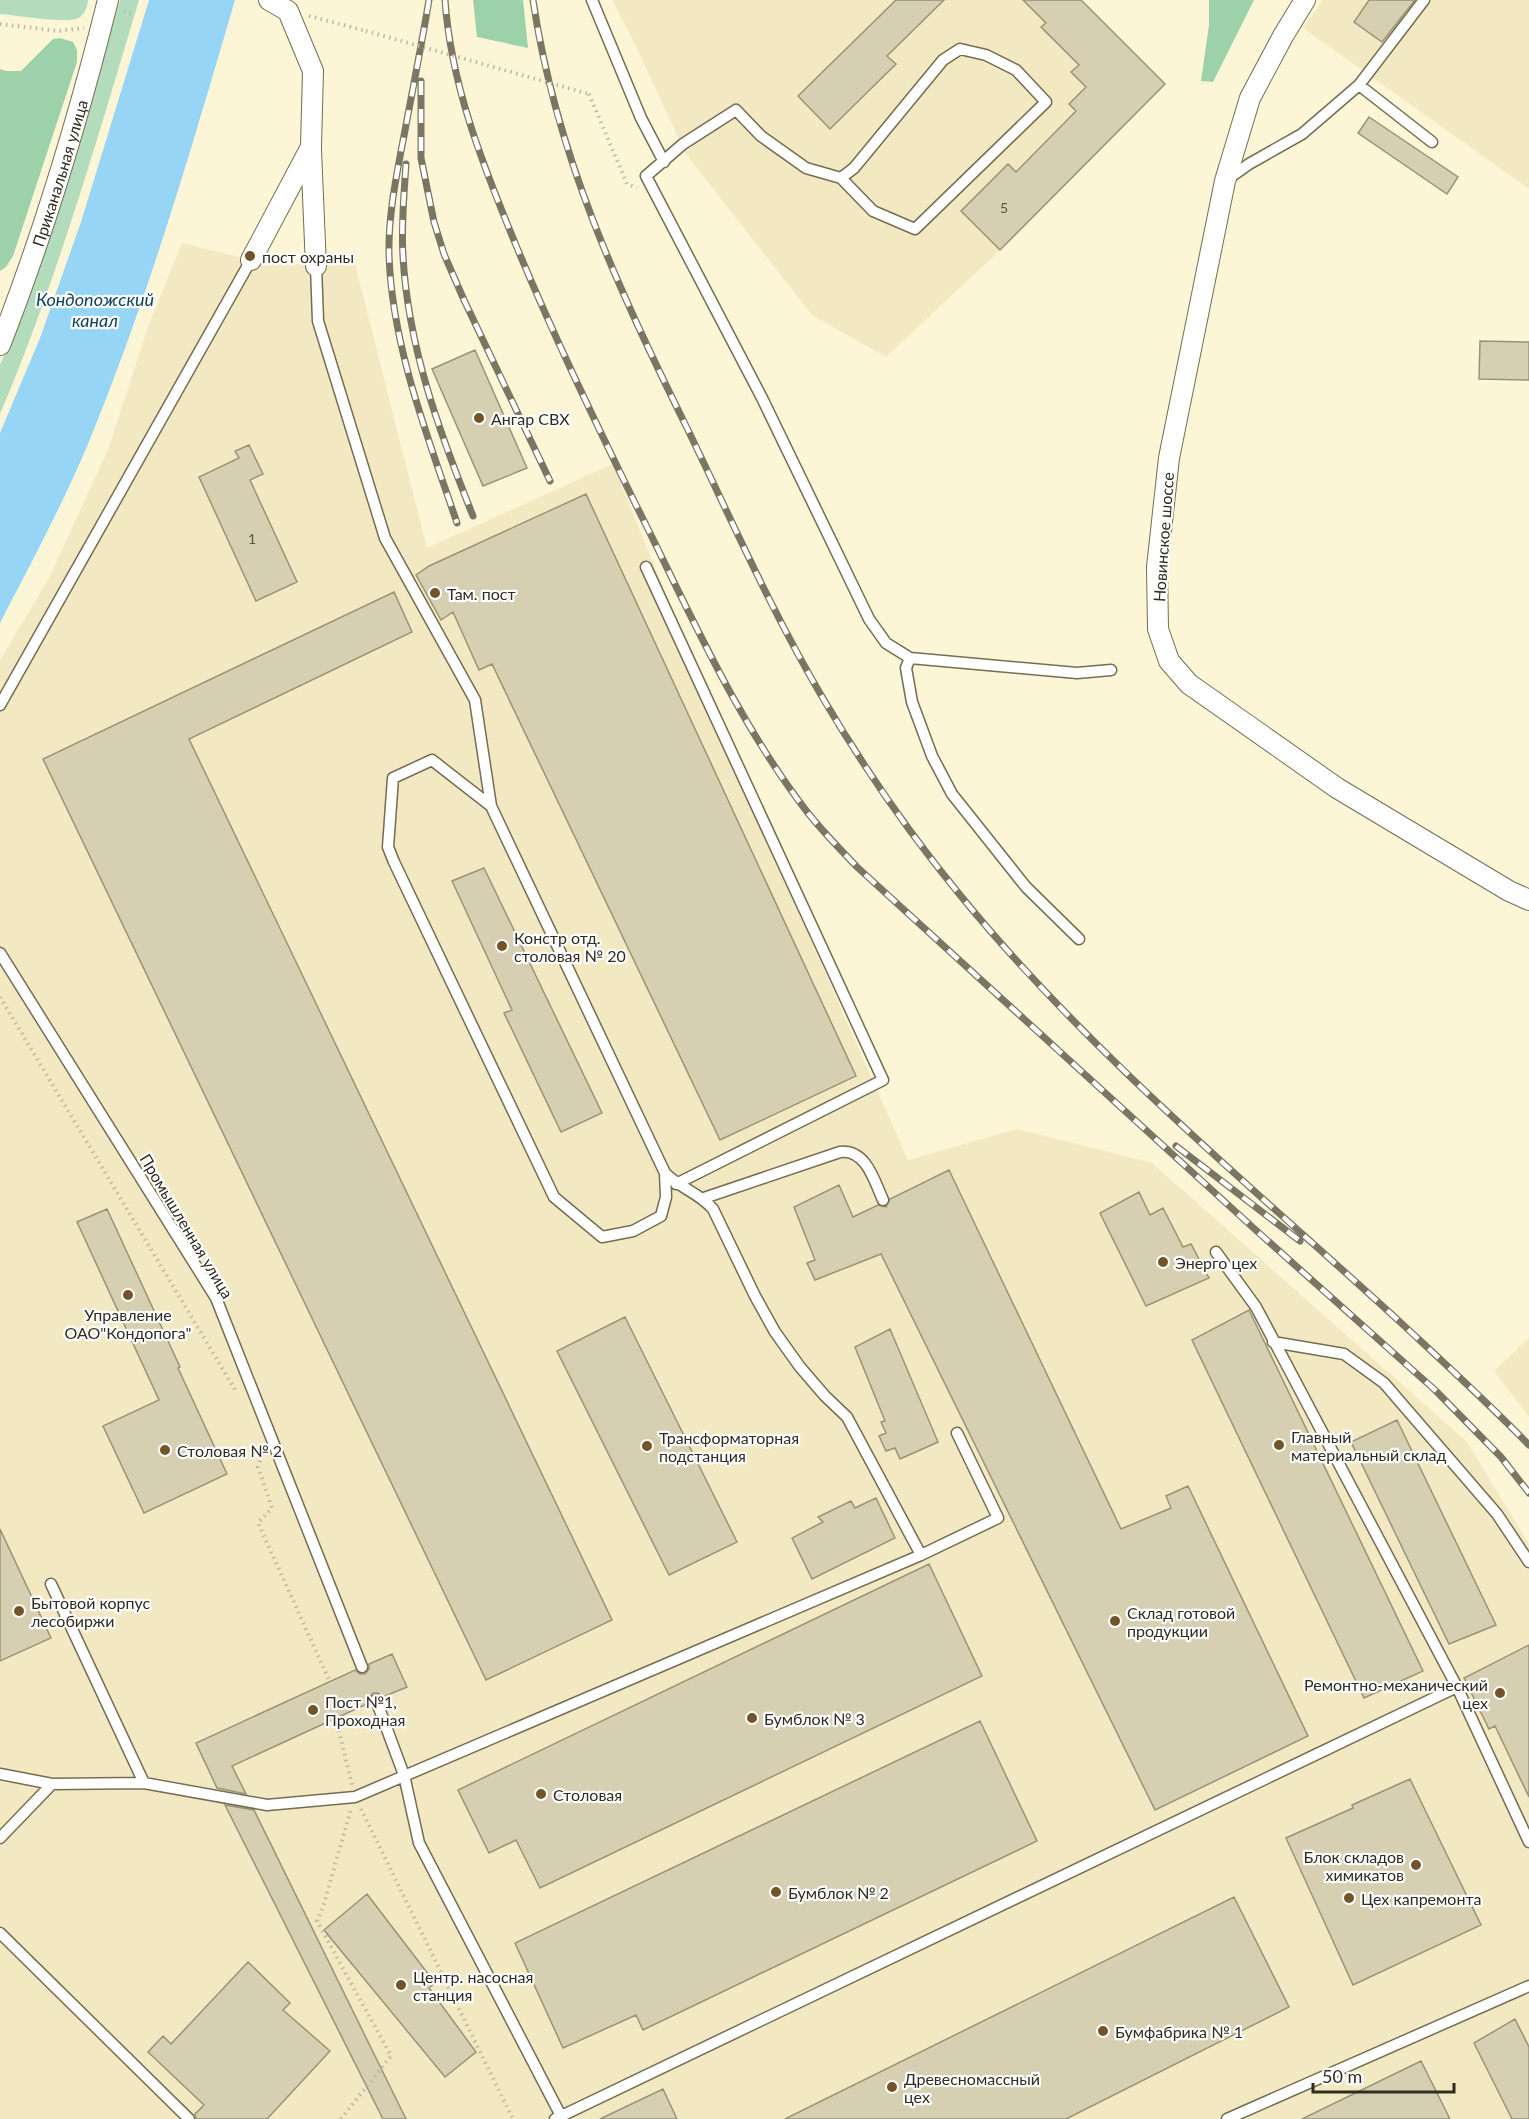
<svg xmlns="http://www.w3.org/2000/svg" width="1529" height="2119" viewBox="0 0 1529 2119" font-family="Lato,sans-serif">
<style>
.built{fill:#f2e9c3}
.green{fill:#b2dcbb}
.forest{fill:#9cd1a9}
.water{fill:#97d5f6}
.building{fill:#d6cfb1;stroke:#9a9377;stroke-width:1.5}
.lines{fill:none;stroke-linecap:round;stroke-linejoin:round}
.service-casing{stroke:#746d52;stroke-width:13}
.minor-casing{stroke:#746d52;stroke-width:22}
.path{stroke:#beb9a0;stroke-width:4;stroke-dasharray:1.5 4.5;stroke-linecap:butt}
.service{stroke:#fff;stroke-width:10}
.minor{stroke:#fff;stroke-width:20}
.rail-casing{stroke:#7a7663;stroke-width:7}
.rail{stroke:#fff;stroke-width:4.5;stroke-dasharray:14;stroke-linecap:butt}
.path-bridge{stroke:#beb9a0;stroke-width:4;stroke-dasharray:1.5 4.5;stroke-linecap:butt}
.poi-dot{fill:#735429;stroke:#fff;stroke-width:2}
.labels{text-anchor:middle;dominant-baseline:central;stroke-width:4.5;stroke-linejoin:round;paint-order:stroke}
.number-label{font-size:14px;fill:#595545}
.street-label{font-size:16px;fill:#2f2c21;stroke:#fff}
.poi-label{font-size:16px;fill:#2f2c21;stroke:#fff;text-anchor:start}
.water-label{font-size:18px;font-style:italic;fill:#0e4258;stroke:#fff}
</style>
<rect width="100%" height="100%" fill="#fcf5d6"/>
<path class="built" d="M 612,0 L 1081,0 L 1165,84 L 1000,250 L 886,357 L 812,315 L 686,154 L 630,34 Z
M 1323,0 L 1529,0 L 1529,189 L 1303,28 Z
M 182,243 L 251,260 L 316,266 L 354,260 L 427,548 L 613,464 L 754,812 L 908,1160 L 1017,1129 L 1152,1163 L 1467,1442 L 1529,1544 L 1529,2119 L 0,2119 L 0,660 L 49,578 L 108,450 L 149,324 Z
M 1529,1338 L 1529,1417 L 1494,1371 Z"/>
<path class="green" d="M 0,0 L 88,0 C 87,7 86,12 80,17 C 69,25 16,15 0,14 Z
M 120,0 L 139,0 C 97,140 57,280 0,414 L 0,365 L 24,307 Z"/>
<path class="forest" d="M 473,0 L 523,0 L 528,48 L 477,37 Z
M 1209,0 L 1254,0 L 1213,82 L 1201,81 L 1209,25 Z
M 60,38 L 73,42 L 77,50 L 77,62 L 13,256 L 6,267 L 0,271 L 0,69 L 6,71 L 21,71 L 53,39 Z"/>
<path class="water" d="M 149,0 L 235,0 C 191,150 149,295 90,439 C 64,502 31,563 0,623 L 0,433 L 40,338 L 81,222 Z"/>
<path class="building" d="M 896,0 L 944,0 L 887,56 L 896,64 L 830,129 L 798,96 Z
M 1023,0 L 1081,0 L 1165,84 L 1000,250 L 961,211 L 1008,164 L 1016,172 L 1076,111 L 1069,104 L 1086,87 L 1071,72 L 1079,65 L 1041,27 L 1046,23 Z
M 1369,0 L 1415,0 L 1382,42 L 1354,22 Z
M 1369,117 L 1458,177 L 1447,194 L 1358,133 Z
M 1480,341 L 1529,342 L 1529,380 L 1479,379 Z
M 475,350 L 527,468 L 483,486 L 432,369 Z
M 249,445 L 263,474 L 250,480 L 297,582 L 256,601 L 199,477 L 239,458 L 235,451 Z
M 586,494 L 856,1076 L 720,1140 L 492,664 L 479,670 L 453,612 L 441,620 L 416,575 L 429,566 Z
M 394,592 L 412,632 L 189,739 L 612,1620 L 486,1680 L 43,759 Z
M 484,868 L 602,1113 L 561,1132 L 504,1013 L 512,1010 L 452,881 Z
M 949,1170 L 1121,1529 L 1171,1508 L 1166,1496 L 1188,1486 L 1308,1736 L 1155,1810 L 881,1254 L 815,1280 L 807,1263 L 815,1260 L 794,1207 L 839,1185 L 853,1217 L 878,1205 L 886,1207 L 890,1199 Z
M 1139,1192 L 1150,1215 L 1163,1208 L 1183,1247 L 1191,1244 L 1209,1278 L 1146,1306 L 1100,1213 Z
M 107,1209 L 180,1367 L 178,1368 L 227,1474 L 144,1513 L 103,1426 L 159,1400 L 77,1222 Z
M 1249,1310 L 1423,1671 L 1364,1698 L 1192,1340 Z
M 625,1317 L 737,1542 L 669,1575 L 557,1351 Z
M 890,1329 L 938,1442 L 900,1459 L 895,1448 L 886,1451 L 879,1436 L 886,1433 L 881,1422 L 885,1421 L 855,1347 Z
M 1397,1420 L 1496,1625 L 1449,1644 L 1351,1442 Z
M 876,1498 L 895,1538 L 812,1579 L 792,1538 L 823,1522 L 818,1517 L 851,1501 L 855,1508 Z
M 0,1529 L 51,1638 L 0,1661 Z
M 929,1564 L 982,1676 L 540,1888 L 516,1840 L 489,1853 L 458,1790 Z
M 1529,1645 L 1529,1797 L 1495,1726 L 1489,1729 L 1464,1678 Z
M 392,1654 L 407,1687 L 383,1697 L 378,1693 L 373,1693 L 369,1698 L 369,1703 L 232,1766 L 246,1794 L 217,1788 L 196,1743 L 355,1670 L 360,1674 L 365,1674 L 369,1669 L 369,1664 Z
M 980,1721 L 1037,1841 L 643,2030 L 636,2015 L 563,2048 L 515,1943 Z
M 1410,1779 L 1481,1925 L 1353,1985 L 1286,1838 L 1353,1808 L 1352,1805 Z
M 225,1805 L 254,1810 L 406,2119 L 383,2119 Z
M 367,1894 L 435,1983 L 429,1988 L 476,2052 L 445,2077 L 324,1930 Z
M 1234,1897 L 1289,2007 L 1066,2119 L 785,2119 Z
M 248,1962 L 290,2003 L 283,2010 L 330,2051 L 267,2119 L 196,2119 L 195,2114 L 204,2105 L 148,2052 L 163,2036 L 171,2044 Z
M 1515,2019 L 1529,2047 L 1529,2119 L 1512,2119 L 1474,2043 Z
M 1421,2061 L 1450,2119 L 1302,2119 Z
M 663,2089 L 677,2119 L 600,2119 Z"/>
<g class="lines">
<defs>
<path id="service" d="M 592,0 L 641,118 L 664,162
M 1359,85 L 1424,0
M 841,178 L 873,211 L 915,229 L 1046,102 L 1016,70 L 986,55 L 960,49 L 943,60 L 854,168 L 841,178 L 806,168 L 761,136 L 736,110 L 683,144 L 646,176 L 762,398 L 869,619 L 886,643 L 910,658
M 1228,179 L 1249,164 L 1302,134 L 1359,85 L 1432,142
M 316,266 L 318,321 L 385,538 L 475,700 L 491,806 L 665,1173 C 681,1189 698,1192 713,1209 L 755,1296 L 775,1332 L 800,1367 L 825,1396 L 847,1417 L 921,1555
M 646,567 L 883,1080 L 676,1184
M 0,705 L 251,260
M 491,806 L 432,760 L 393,778 L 388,847 L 394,862 L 554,1197 L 602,1237 L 633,1231 L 661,1216 L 666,1197 L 665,1173
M 1079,939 L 1026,887 L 952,794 L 932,756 L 912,702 L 906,668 L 910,658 L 1077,673 L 1111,670
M 0,953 L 216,1298 L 362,1667
M 704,1198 L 840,1152 C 866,1149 874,1180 883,1200
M 1216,1252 L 1256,1307 L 1457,1687 L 1529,1842
M 1273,1342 L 1344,1354 L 1384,1383 L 1497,1514 L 1529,1562
M 51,1584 L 144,1783
M 376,1700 L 404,1775 L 419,1843 L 561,2116
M 0,1774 L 52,1784 L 144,1783 L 267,1805 L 355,1797 L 921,1555 L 998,1518 L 957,1433
M 0,1838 L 52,1784
M 0,1933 L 189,2119
M 555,2119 L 1457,1687
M 1227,2119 L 1529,1986"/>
<g id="minor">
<path d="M 1305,0 L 1283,36 L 1250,98 L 1225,181 L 1169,458 L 1157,567 L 1158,629 L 1169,661 L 1189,684 L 1337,788 L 1509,891 L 1529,900"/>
<path d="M 311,150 L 316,266"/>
<path d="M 251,260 L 311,147 L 313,71 L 288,11 L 269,0"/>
<path id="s1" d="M 0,345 C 44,233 79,116 108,0"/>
</g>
</defs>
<use href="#service" class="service-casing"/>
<use href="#minor" class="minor-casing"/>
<path class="path" d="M 124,11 L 133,14
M 309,16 L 366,31
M 0,24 L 58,31 L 84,28
M 589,94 L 627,184 L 637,188
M 0,997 L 237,1393
M 262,1455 L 258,1467 L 272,1508 L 258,1523 L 330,1682
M 336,1719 L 352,1785
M 361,1809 L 513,2119
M 341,2119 L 391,2056 L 317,1921 L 323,1907 L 351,1809"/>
<use href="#service" class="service"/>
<use href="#minor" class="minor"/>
<defs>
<path id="rail" d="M 429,0 C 422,42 414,83 406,125 C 398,168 388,212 389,255 C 392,347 428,437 457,523
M 445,0 C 451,84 481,160 513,238 C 550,328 592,415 635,503 C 688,608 735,719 808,813 C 823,832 840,849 857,867 L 1259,1233 L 1435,1390 L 1501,1457 L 1529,1493
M 533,0 C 556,156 619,290 688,430 C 731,519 771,610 821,695 C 862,765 909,833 960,895 C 1089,1053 1249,1184 1399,1321 C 1443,1362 1487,1402 1529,1445
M 421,81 L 421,158 L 434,222 L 444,254 L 464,300 L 550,481
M 406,164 C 404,194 401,226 403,256 C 408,347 439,431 473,516
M 1176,1146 L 1300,1241"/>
</defs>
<use href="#rail" class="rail-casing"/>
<use href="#rail" class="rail"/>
<path class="path-bridge" d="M 366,31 L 589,94"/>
</g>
<g class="poi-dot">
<circle cx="250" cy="256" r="6"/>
<circle cx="479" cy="418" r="6"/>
<circle cx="435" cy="593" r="6"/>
<circle cx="502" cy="946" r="6"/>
<circle cx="1163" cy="1262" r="6"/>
<circle cx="128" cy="1295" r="6"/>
<circle cx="1279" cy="1445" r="6"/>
<circle cx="647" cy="1446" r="6"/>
<circle cx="165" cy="1450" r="6"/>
<circle cx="19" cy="1611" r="6"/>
<circle cx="1115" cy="1621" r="6"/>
<circle cx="1500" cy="1693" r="6"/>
<circle cx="313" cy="1710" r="6"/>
<circle cx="752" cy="1718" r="6"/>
<circle cx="541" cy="1794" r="6"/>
<circle cx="1416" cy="1865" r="6"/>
<circle cx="776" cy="1892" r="6"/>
<circle cx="1349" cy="1898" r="6"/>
<circle cx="401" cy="1985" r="6"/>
<circle cx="1103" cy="2031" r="6"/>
<circle cx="892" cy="2087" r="6"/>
</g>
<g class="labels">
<g class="number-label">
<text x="1004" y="207">5</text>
<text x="252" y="538">1</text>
</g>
<g class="street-label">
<text stroke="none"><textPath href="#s1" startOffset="182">Приканальная улица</textPath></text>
<text transform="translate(1163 537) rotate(-86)">Новинское шоссе</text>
<text transform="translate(187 1226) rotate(59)">Промышленная улица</text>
</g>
<g class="poi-label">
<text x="262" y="256">пост охраны</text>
<text x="491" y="418">Ангар СВХ</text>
<text x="447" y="593">Там. пост</text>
<text x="514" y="937">Констр отд.<tspan x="514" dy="18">столовая № 20</tspan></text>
<text x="1175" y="1262">Энерго цех</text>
<text x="128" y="1314" text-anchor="middle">Управление<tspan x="128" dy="18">ОАО"Кондопога"</tspan></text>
<text x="1291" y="1436">Главный<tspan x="1291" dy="18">материальный склад</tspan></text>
<text x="659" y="1437">Трансформаторная<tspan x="659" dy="18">подстанция</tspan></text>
<text x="177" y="1450">Столовая № 2</text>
<text x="31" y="1602">Бытовой корпус<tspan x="31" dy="18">лесобиржи</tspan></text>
<text x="1127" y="1612">Склад готовой<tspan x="1127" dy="18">продукции</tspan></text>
<text x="1488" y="1684" text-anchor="end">Ремонтно-механический<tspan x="1488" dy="18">цех</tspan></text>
<text x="325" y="1701">Пост №1,<tspan x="325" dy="18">Проходная</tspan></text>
<text x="764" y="1718">Бумблок № 3</text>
<text x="553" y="1794">Столовая</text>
<text x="1404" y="1856" text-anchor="end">Блок складов<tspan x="1404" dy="18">химикатов</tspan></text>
<text x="788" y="1892">Бумблок № 2</text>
<text x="1361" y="1898">Цех капремонта</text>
<text x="413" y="1976">Центр. насосная<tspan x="413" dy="18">станция</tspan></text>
<text x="1115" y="2031">Бумфабрика № 1</text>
<text x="904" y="2078">Древесномассный<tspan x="904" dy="18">цех</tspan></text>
</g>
<g class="water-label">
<text x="95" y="299">Кондопожский<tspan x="95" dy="21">канал</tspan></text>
</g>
</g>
<path d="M1313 2083v9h141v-9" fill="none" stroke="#2f2c21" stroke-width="3"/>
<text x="1322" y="2083" font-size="18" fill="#2f2c21" stroke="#ffffff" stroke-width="4.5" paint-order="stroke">50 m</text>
</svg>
